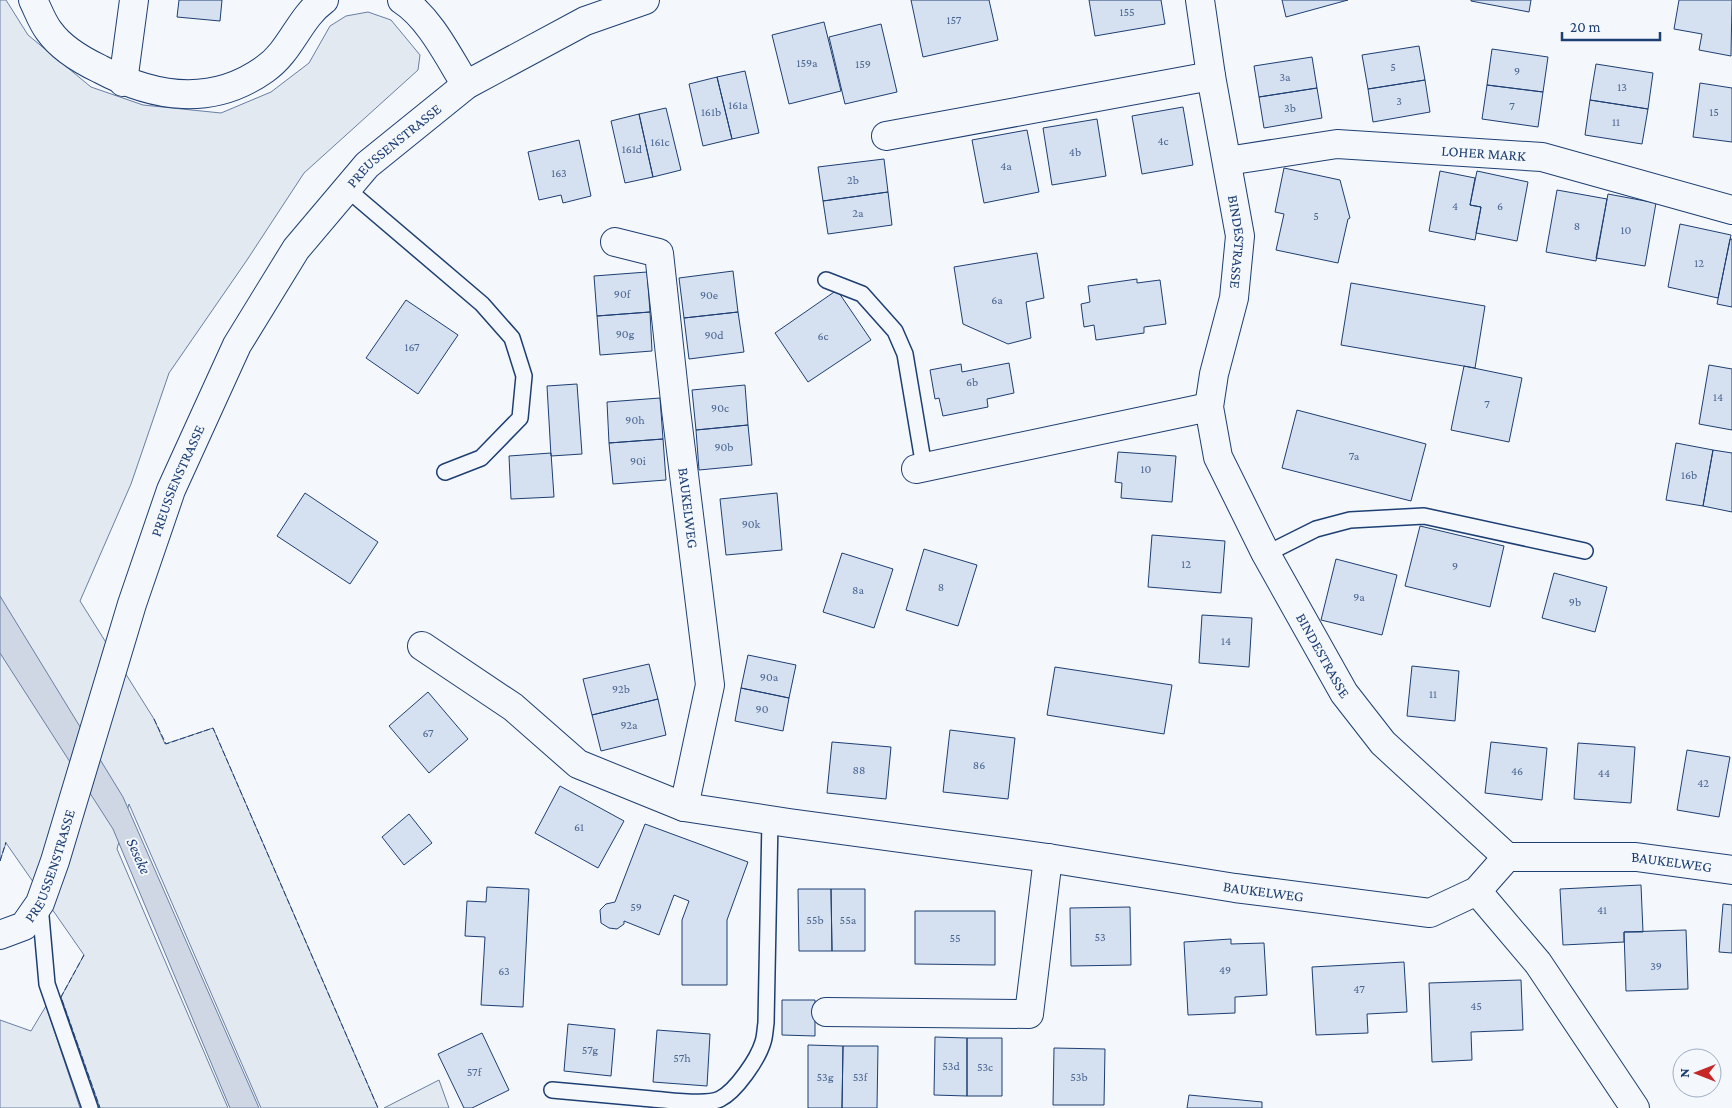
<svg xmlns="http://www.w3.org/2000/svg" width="1732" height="1108" viewBox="0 0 1732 1108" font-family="'Crimson Pro',serif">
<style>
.green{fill:#e3e9f0;stroke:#687fa3}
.water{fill:#cfd7e4;stroke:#687fa3}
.building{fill:#d5e0f0;stroke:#1d3f73}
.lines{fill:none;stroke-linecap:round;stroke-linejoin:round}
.lane-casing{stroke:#1d3f73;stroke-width:18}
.street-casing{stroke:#1d3f73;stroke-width:30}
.lane{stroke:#f4f7fb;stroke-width:15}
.street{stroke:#f4f7fb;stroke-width:28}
.fence{stroke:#1d3f73;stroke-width:1;stroke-dasharray:6 2.5;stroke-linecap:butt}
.labels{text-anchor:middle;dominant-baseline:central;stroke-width:4;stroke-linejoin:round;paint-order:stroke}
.number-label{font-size:12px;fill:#4b6792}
.street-label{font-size:15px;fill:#1d3f73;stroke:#f4f7fb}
.water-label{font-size:16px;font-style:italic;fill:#1d3f73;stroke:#f4f7fb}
</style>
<rect width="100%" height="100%" fill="#f4f7fb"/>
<path class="green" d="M 0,0 L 6,0 L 28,35 L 91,87 L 143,105 L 221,113 L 271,92 L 309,63 L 330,26 L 346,16 L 368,12 L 391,20 L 420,55 L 418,70 L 304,173 L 247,260 L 169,373 L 131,484 L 80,601 L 154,719 L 165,744 L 213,728 L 378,1108 L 261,1108 L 129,804 L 117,849 L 228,1108 L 100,1108 L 61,997 L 84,955 L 6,843 L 0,861 Z
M 46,1006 L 80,1108 L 0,1108 L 0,1020 L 31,1031 Z
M 439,1080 L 449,1108 L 384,1108 Z"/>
<path class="water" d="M 0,596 L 123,797 L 259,1108 L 230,1108 L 113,829 L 0,653 Z"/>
<path class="building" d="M 179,0 L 222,0 L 220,21 L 177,17 Z
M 911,0 L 989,0 L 998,40 L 923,57 Z
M 1089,0 L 1161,0 L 1165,24 L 1095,36 Z
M 1282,0 L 1348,0 L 1286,17 Z
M 1471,0 L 1531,0 L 1529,12 L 1471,1 Z
M 1679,0 L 1732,0 L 1731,56 L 1699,50 L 1702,34 L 1674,29 Z
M 824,22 L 841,91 L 789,104 L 772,35 Z
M 881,24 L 897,92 L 845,104 L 829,37 Z
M 1419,46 L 1425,80 L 1368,89 L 1362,55 Z
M 1492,49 L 1548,57 L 1543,92 L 1487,85 Z
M 1312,57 L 1317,88 L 1259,97 L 1254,66 Z
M 1596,64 L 1653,73 L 1648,109 L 1590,100 Z
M 745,71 L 759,133 L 732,139 L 717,77 Z
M 717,77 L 732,139 L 703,146 L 689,84 Z
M 1425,80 L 1430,112 L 1373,122 L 1368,89 Z
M 1700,83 L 1732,88 L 1732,142 L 1693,137 Z
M 1487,85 L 1543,92 L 1538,127 L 1482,119 Z
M 1317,88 L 1322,118 L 1264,128 L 1259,97 Z
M 1590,100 L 1648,109 L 1642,144 L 1585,135 Z
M 1183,107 L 1193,165 L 1142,174 L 1132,116 Z
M 666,108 L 681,170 L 653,177 L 639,114 Z
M 639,114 L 653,177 L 625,183 L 611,121 Z
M 1097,119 L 1106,176 L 1052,185 L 1043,128 Z
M 1027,130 L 1039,192 L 984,203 L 972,140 Z
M 579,140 L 591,196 L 563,203 L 561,195 L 539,200 L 528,152 Z
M 884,159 L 888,192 L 823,201 L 818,167 Z
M 1284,168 L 1340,180 L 1350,218 L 1348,219 L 1338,263 L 1276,250 L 1284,214 L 1275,212 Z
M 1440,171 L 1475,178 L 1470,205 L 1481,207 L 1475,240 L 1429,231 Z
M 1477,171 L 1528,182 L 1517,241 L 1476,233 L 1481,207 L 1470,205 Z
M 1557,190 L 1607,199 L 1596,261 L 1546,252 Z
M 888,192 L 892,225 L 828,234 L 823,201 Z
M 1608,194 L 1656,203 L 1645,266 L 1596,258 Z
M 1680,224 L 1731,235 L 1718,298 L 1668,287 Z
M 1730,239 L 1732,239 L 1732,307 L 1717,304 Z
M 1037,253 L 1044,298 L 1026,302 L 1031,338 L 1008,344 L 963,324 L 954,267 Z
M 733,271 L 738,312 L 684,318 L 679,278 Z
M 647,272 L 650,312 L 597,316 L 594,276 Z
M 1137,279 L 1137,283 L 1160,280 L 1166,324 L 1144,327 L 1144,333 L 1096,340 L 1094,325 L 1084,327 L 1081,304 L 1090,302 L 1088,286 Z
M 1351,283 L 1485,306 L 1475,368 L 1341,345 Z
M 837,290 L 871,340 L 808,382 L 775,333 Z
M 406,300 L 458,335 L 418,394 L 366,358 Z
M 650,312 L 652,351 L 600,355 L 597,316 Z
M 738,312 L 744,352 L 689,359 L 684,318 Z
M 1009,363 L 1014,393 L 987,399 L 988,407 L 943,416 L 939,398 L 935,399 L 930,370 L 961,364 L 962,372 Z
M 1709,365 L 1732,369 L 1732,430 L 1699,424 Z
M 1464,366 L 1522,378 L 1509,442 L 1451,430 Z
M 577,384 L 582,454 L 551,456 L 547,386 Z
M 745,385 L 748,425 L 696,430 L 692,390 Z
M 660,398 L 663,439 L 609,443 L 607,402 Z
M 1297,410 L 1426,444 L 1411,501 L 1282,468 Z
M 748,425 L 752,465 L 699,470 L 696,430 Z
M 663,439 L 666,480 L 613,484 L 609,443 Z
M 1676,443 L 1713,450 L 1703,506 L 1666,500 Z
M 1713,450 L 1732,453 L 1732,512 L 1703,506 Z
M 1118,452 L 1176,456 L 1172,502 L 1121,498 L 1122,483 L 1115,482 Z
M 551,453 L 554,497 L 511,499 L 509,456 Z
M 305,493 L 378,542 L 350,584 L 277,536 Z
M 777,493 L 782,550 L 726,555 L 720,499 Z
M 1420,526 L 1504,546 L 1490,607 L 1405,586 Z
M 1152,535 L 1225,541 L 1221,593 L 1148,587 Z
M 924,549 L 977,565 L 958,626 L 906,610 Z
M 842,553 L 893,569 L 874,628 L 823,612 Z
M 1336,559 L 1397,575 L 1382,635 L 1321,620 Z
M 1554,573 L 1607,587 L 1595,632 L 1542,618 Z
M 1202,615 L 1252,618 L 1249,667 L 1199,663 Z
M 748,655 L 796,665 L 789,698 L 741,688 Z
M 649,664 L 658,699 L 592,715 L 583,679 Z
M 1412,666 L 1459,671 L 1455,721 L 1407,716 Z
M 1055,667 L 1172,685 L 1164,734 L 1047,715 Z
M 741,688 L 789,698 L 783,731 L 735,721 Z
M 428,692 L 468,739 L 429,773 L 389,726 Z
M 658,699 L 666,735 L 601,751 L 592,715 Z
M 950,730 L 1015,738 L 1008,799 L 943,792 Z
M 832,742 L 891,747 L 886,799 L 827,793 Z
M 1491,742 L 1547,748 L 1542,800 L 1485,793 Z
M 1578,743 L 1635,747 L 1631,803 L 1574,799 Z
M 1687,750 L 1730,757 L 1719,817 L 1677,810 Z
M 560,786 L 624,821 L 598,868 L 535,833 Z
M 409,814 L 432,843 L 404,865 L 382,837 Z
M 645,824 L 748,862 L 727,920 L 727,985 L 682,985 L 682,920 L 689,901 L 674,895 L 659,935 L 624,921 L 624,924 L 617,929 L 609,928 L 601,923 L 600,910 L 606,904 L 615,902 Z
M 1641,885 L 1643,932 L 1624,932 L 1624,942 L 1563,945 L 1560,889 Z
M 487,887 L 529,889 L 523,1007 L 481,1005 L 485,937 L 465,936 L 467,901 L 486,902 Z
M 798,889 L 831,889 L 832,951 L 799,951 Z
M 831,889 L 865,889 L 865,951 L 832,951 Z
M 1723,904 L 1732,905 L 1732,953 L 1719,952 Z
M 1130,907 L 1131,965 L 1071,966 L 1070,908 Z
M 915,911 L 995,911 L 995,965 L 915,964 Z
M 1686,930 L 1688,989 L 1626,991 L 1624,932 Z
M 1231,939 L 1231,944 L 1264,943 L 1267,995 L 1235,997 L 1235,1013 L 1188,1015 L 1184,942 Z
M 1404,962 L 1407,1012 L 1367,1014 L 1368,1033 L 1316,1035 L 1312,967 Z
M 1521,980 L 1523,1030 L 1471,1032 L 1472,1060 L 1432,1062 L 1429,983 Z
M 782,1000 L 815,1000 L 815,1036 L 782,1035 Z
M 568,1024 L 615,1029 L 611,1076 L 564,1071 Z
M 657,1030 L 710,1034 L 707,1086 L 653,1082 Z
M 482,1033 L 509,1090 L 472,1108 L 464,1108 L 438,1054 Z
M 935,1037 L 967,1038 L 967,1096 L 934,1095 Z
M 967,1038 L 1002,1038 L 1002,1096 L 967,1096 Z
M 808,1045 L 843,1046 L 842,1108 L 808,1108 Z
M 843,1046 L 878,1046 L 877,1108 L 842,1108 Z
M 1054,1048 L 1105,1049 L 1104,1105 L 1053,1105 Z
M 1189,1095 L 1262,1102 L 1262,1108 L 1187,1108 Z"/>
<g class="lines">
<defs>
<path id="lane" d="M 347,189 L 482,304 L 512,338 L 524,376 L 520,418 L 481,458 L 445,472
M 826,280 L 862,294 L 895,331 L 905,354 L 924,467
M 1266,554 L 1316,529 L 1350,520 L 1424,516 L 1585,551
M 40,905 L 47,984 L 90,1108
M 552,1090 C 586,1093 619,1096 652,1099 C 668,1100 706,1106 720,1099 C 736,1091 758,1059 763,1042 C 765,1036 765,1029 766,1023 L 770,820"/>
<g id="street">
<path d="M 33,0 C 38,10 42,22 49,31 C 61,48 81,60 100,69 C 154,98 212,107 265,69 C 291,51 299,18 324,0"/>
<path d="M 402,0 C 430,18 449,58 466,85"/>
<path id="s1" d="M 1200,0 L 1211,76 L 1240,236 L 1234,298 L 1214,374 L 1209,407 L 1218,457 L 1266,554 L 1344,693 L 1383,743 L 1507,857"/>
<path d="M 123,82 L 134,0"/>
<path d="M 886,136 L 1211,76"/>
<path id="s2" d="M 1227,161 L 1337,144 L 1542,157 L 1732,210"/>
<path id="s3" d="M 615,242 L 659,253 L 676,410 L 710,685 L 684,807"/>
<path d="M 916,469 L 1209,407"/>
<path id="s4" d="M 422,646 L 513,707 L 578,764 L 684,807 L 789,823 L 1048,858 L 1235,888 L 1430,913 L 1477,891 L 1507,857 L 1636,857 L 1732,870"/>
<path d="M 1477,891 L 1538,963 L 1635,1108"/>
<path id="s5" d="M 0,935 L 24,926 L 40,903 L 55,861 L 132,604 L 171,490 L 237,345 L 296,249 L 367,165 L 466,85 L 585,21 L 645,0"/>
<path d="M 826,1012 L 1029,1014 L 1048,858"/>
</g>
</defs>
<use href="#lane" class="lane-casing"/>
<use href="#street" class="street-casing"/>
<use href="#lane" class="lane"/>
<use href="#street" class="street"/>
<path class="fence" d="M 154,719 L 166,744 L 213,728 L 378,1108
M 0,861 L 6,842
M 84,955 L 61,997 L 100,1108"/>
</g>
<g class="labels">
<g class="number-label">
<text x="1127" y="12">155</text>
<text x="954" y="20">157</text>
<text x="807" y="63">159a</text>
<text x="863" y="64">159</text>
<text x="1393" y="67">5</text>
<text x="1517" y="71">9</text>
<text x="1285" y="77">3a</text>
<text x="1622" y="87">13</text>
<text x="1399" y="101">3</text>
<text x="738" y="105">161a</text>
<text x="1512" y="106">7</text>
<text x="1290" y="108">3b</text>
<text x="711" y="112">161b</text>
<text x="1714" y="112">15</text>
<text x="1616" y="122">11</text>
<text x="1163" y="141">4c</text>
<text x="660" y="142">161c</text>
<text x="632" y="149">161d</text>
<text x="1075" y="152">4b</text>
<text x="1006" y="166">4a</text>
<text x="559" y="173">163</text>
<text x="853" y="180">2b</text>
<text x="1455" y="206">4</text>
<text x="1500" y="206">6</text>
<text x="858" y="213">2a</text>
<text x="1316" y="216">5</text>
<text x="1577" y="226">8</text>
<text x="1626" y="230">10</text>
<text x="1699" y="263">12</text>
<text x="622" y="294">90f</text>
<text x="709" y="295">90e</text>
<text x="997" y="300">6a</text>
<text x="625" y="334">90g</text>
<text x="714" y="335">90d</text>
<text x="823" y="336">6c</text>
<text x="412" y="347">167</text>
<text x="972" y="382">6b</text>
<text x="1718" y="397">14</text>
<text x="1487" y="404">7</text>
<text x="720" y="408">90c</text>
<text x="635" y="420">90h</text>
<text x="724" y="447">90b</text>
<text x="1354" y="456">7a</text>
<text x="638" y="461">90i</text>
<text x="1146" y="469">10</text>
<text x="1689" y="475">16b</text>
<text x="751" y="524">90k</text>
<text x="1186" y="564">12</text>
<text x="1455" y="566">9</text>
<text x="941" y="587">8</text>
<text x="858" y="590">8a</text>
<text x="1359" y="597">9a</text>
<text x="1575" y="602">9b</text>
<text x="1226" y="641">14</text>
<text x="769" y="677">90a</text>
<text x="621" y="689">92b</text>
<text x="1433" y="694">11</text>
<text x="762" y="709">90</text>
<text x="629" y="725">92a</text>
<text x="428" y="733">67</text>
<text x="979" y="765">86</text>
<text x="859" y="770">88</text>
<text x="1517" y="771">46</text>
<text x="1604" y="773">44</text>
<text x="1703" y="783">42</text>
<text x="579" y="827">61</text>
<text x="636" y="907">59</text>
<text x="1602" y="910">41</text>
<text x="815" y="920">55b</text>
<text x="848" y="920">55a</text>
<text x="1100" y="937">53</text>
<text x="955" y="938">55</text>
<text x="1656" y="966">39</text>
<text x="1225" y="970">49</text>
<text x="504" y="971">63</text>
<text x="1359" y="989">47</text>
<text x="1476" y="1006">45</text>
<text x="590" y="1050">57g</text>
<text x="682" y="1058">57h</text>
<text x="951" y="1066">53d</text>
<text x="985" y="1067">53c</text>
<text x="474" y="1072">57f</text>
<text x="825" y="1077">53g</text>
<text x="860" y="1077">53f</text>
<text x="1079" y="1077">53b</text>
</g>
<g class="street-label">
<text stroke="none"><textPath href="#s5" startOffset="902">PREUSSENSTRASSE</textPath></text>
<text stroke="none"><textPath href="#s2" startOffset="258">LOHER MARK</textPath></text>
<text stroke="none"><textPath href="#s1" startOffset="245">BINDESTRASSE</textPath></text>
<text stroke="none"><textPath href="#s5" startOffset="498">PREUSSENSTRASSE</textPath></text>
<text stroke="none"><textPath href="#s3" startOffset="302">BAUKELWEG</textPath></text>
<text stroke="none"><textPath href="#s1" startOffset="689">BINDESTRASSE</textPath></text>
<text stroke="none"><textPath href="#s4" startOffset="1326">BAUKELWEG</textPath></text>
<text stroke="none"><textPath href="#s5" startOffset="92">PREUSSENSTRASSE</textPath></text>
<text stroke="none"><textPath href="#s4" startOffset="896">BAUKELWEG</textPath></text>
</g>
<g class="water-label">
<text transform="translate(139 856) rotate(66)">Seseke</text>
</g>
</g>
<g transform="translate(1697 1073) rotate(270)"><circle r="24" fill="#f4f7fb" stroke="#9eadc5"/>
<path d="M0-4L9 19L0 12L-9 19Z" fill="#c62828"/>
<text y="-8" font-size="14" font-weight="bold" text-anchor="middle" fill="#1d3f73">N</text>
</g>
<path d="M1562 32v8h98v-8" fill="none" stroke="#1d3f73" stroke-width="2.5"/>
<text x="1570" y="32" font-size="15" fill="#1d3f73" stroke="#f4f7fb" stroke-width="4" paint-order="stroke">20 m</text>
</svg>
